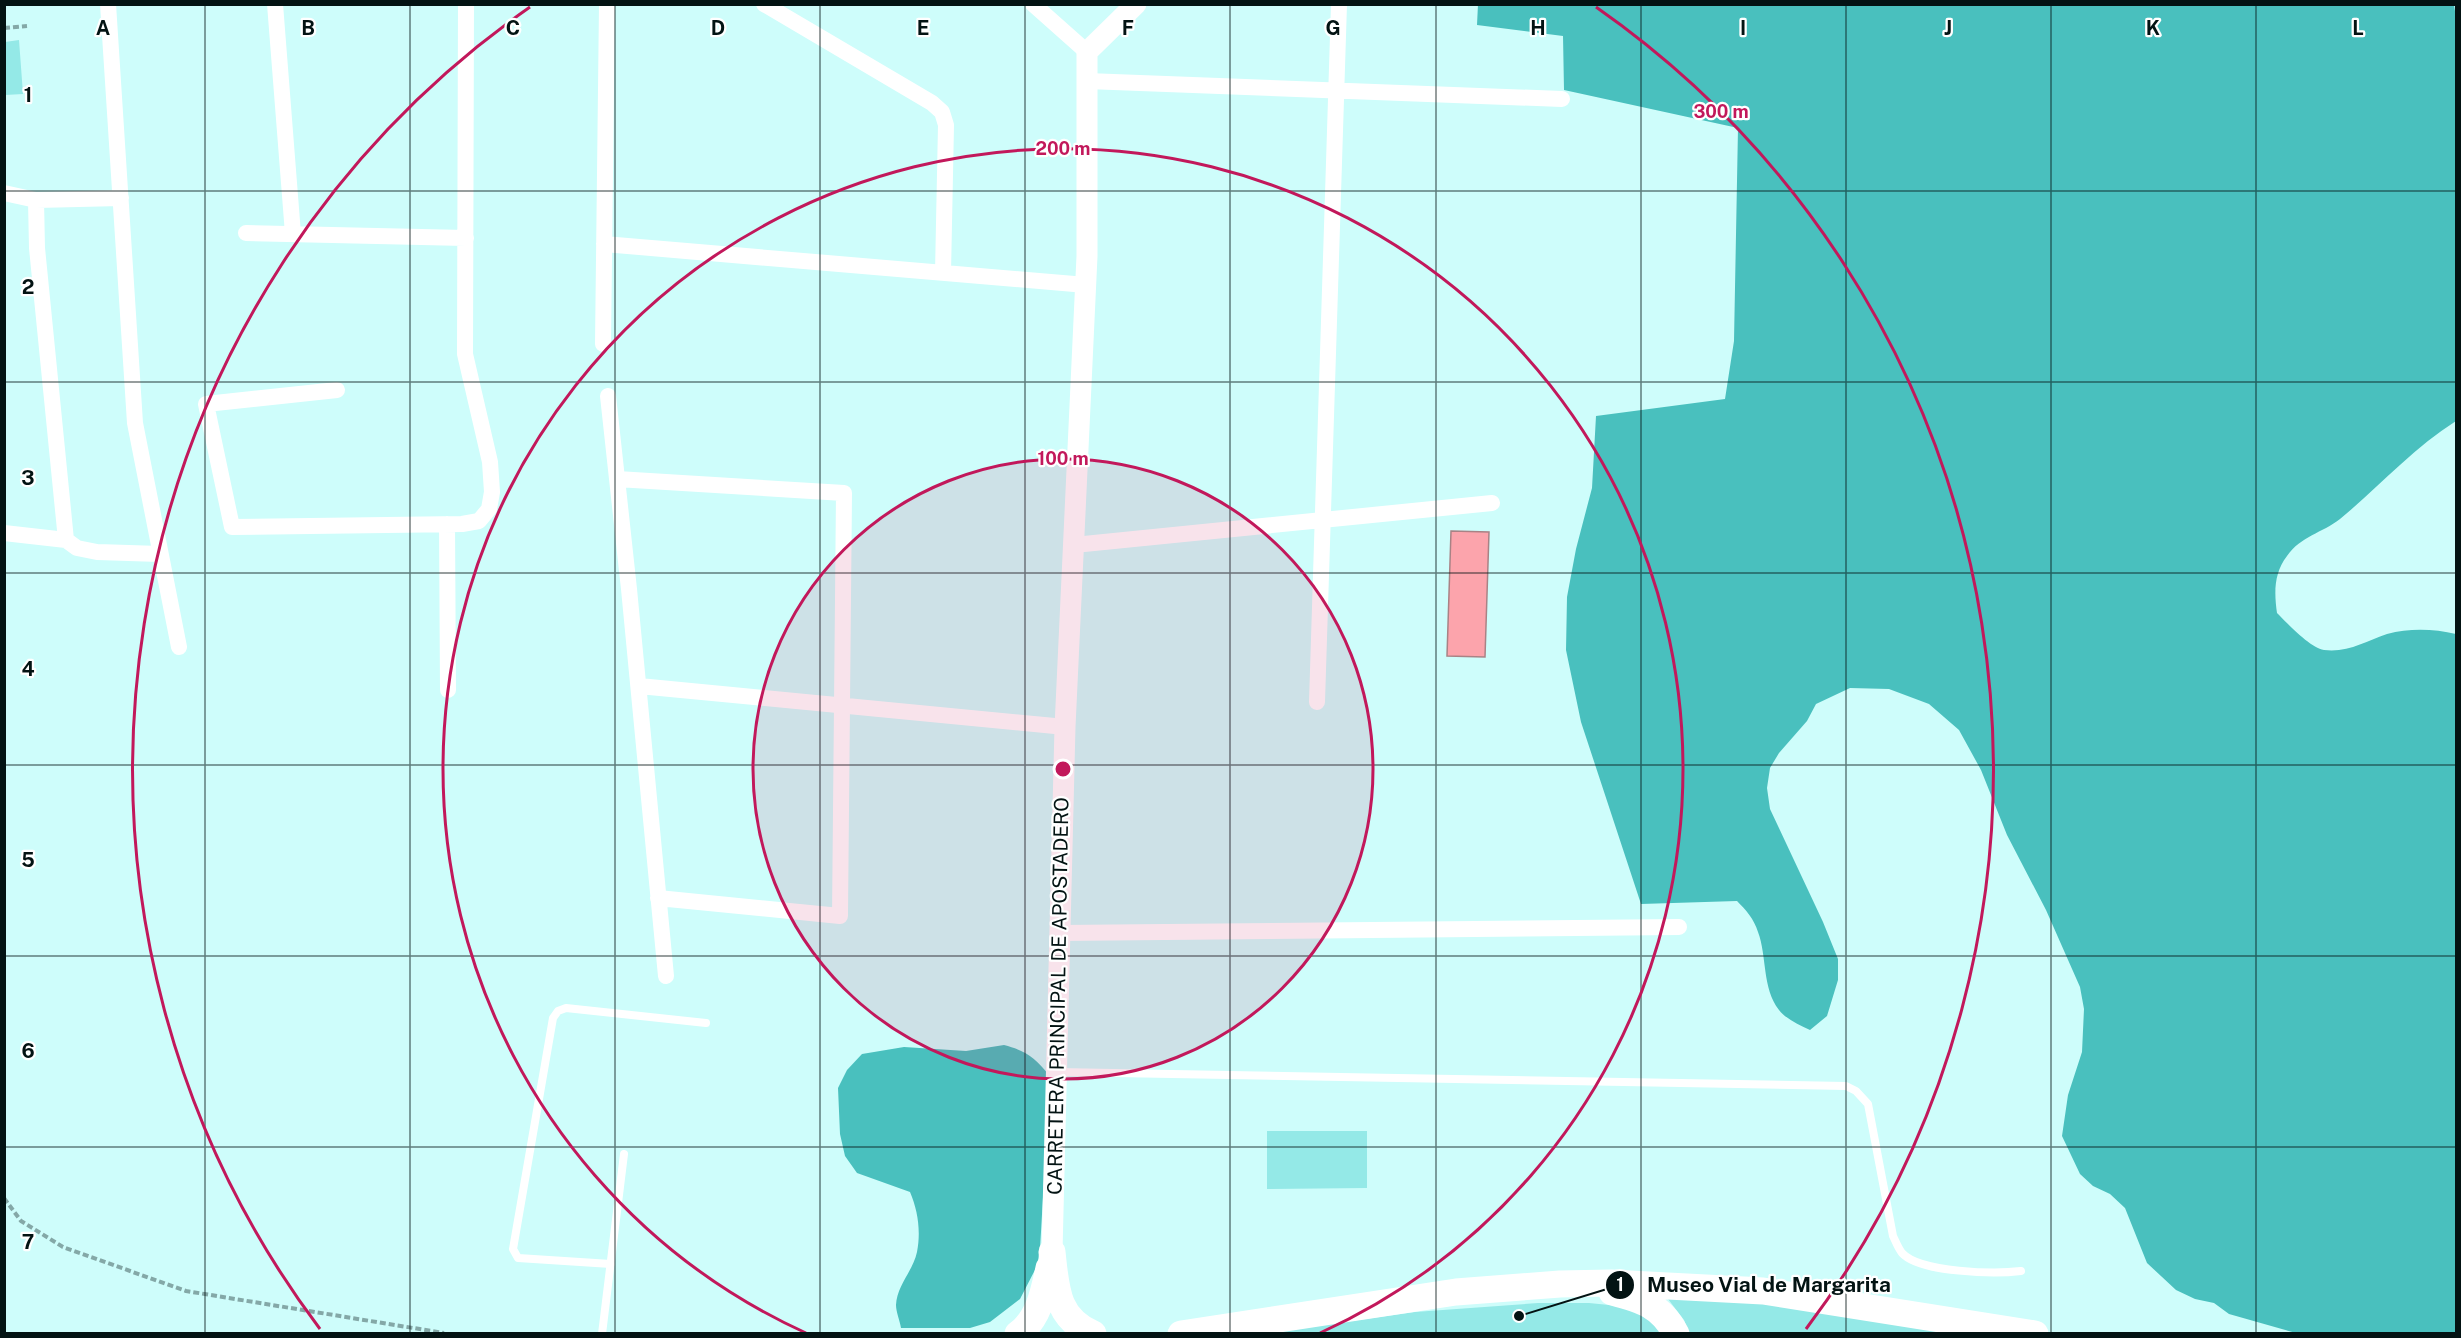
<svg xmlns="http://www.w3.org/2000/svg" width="2461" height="1338" viewBox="0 0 2461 1338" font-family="'Public Sans',sans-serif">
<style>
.green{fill:#94e9e7}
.forest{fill:#49c0be}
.building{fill:#fca4ac;stroke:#a98285;stroke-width:1.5}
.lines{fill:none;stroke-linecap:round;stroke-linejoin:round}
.path{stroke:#84a8a7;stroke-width:4;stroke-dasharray:6 3;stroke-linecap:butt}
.service{stroke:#fff;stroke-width:8}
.minor{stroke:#fff;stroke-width:16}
.tertiary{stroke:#fff;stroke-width:21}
.primary{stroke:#fff;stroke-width:27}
.grid{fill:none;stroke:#031313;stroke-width:1.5;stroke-opacity:0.55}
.ring{fill:none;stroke:#c2185b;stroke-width:3}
.labels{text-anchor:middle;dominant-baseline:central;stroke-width:4.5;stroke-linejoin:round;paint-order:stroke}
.street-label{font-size:20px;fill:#031313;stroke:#fff}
.grid-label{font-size:20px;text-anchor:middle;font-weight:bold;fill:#031313;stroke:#fff;stroke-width:4.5;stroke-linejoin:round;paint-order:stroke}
.centre{fill:#c2185b;stroke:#fff;stroke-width:3}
.ring-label{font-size:18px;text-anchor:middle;font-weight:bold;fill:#c2185b;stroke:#fff;stroke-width:4.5;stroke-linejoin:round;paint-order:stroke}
.leader{fill:none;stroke:#031313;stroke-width:2}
.callout-dot{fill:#031313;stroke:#fff;stroke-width:2}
.mark-label{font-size:18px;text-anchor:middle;font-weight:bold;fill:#fff}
.callout-label{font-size:21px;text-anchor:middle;font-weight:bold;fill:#031313;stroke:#fff;stroke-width:4.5;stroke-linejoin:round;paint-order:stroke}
</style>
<rect width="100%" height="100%" fill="#cefdfb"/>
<path class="green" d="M 19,40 L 23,94 L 5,95 L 5,42 Z
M 1267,1131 L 1367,1131 L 1367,1188 L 1267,1189 Z
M 1668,1299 L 1747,1301 L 1962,1333 L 1689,1333 L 1684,1320 Z
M 1538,1303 L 1589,1303 L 1639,1308 L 1666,1334 L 1259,1334 L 1415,1312 Z"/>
<path class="forest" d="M 1478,4 L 2454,5 L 2456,17 L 2456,421 C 2413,448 2379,487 2340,519 C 2322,533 2301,536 2287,556 C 2274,573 2274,592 2277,613 C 2287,623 2310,648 2324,650 C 2348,653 2366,641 2387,634 C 2410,628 2434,629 2456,634 L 2456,1333 L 2296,1333 L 2229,1314 L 2214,1303 L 2195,1299 L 2176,1290 L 2147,1263 L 2125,1208 L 2110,1194 L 2093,1186 L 2080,1174 L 2062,1136 L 2068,1095 L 2082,1052 L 2084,1009 L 2080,987 L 2046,910 L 2007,835 L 1981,770 L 1959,730 L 1929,704 L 1889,689 L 1850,688 L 1816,704 L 1807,721 L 1779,753 L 1770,768 L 1767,788 L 1770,809 L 1823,922 L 1838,959 L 1838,980 L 1827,1016 L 1810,1030 C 1799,1025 1786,1019 1779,1010 C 1762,988 1767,956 1758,932 C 1754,919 1746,910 1737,901 L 1641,904 L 1581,722 L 1566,650 L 1567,597 L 1576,549 L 1592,488 L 1596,416 L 1725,399 L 1734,341 L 1738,128 L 1564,90 L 1563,36 L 1477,25 Z
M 1004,1045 C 1027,1051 1035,1058 1050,1076 L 1040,1249 L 1037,1266 L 1020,1299 L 990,1322 L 970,1328 L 901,1328 C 900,1321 896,1312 896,1305 C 897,1285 913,1271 917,1252 C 921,1231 918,1211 910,1192 L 857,1173 L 845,1156 L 840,1134 L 838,1088 L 847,1070 L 862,1054 L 904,1047 L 966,1051 Z"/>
<path class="building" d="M 1451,531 L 1489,532 L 1485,657 L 1447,656 Z"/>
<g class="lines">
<path class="path" d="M 4,28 L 27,26
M 4,1198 L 21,1221 L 63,1247 L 186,1291 L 444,1333"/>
<path class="service" d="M 1057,1072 L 1846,1086 L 1856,1091 L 1868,1104 L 1893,1236 C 1896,1242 1898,1248 1902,1253 C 1920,1273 1996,1274 2021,1271
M 611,1264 L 518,1258 L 513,1249 L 553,1018 L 558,1011 L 566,1008 L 706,1023
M 602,1334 L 624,1154"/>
<path class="minor" d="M 108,4 L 135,423 L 179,647
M 275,4 L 293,234
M 764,4 L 932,103 L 942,112 L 946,125 L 943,273
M 1033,4 L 1087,52
M 1087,81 L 1562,99
M 4,193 L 36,200 L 121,198
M 36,200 L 37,248 L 66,540
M 246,233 L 466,238
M 604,244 L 1086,285
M 603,344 L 607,4
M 337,390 L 206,404 L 232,527 L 462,524 L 479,521 L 489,509 L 492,492 L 490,462 L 465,354 L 466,4
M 608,396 L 629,589 L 666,976
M 617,479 L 844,493 L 840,916 L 658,898
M 447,524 L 448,690
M 4,533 L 66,540 L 77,548 L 97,552 L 160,554
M 1074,545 L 1492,503
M 639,686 L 1065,727
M 1317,702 L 1339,4
M 1059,933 L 1679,927"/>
<path class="tertiary" d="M 1052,1252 L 1065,727 L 1087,256 L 1087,52 L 1136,4"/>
<path class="primary" d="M 1052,1252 C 1056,1288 1056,1318 1093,1334
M 1612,1292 C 1642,1300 1661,1305 1676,1334
M 1018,1334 C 1039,1319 1044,1291 1049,1268
M 1181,1334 L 1456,1292 L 1560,1284 L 1611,1283 L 1763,1291 L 2035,1334"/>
</g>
<path class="grid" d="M 205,4 L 205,1334M 410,4 L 410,1334M 615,4 L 615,1334M 820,4 L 820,1334M 1025,4 L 1025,1334M 1230,4 L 1230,1334M 1436,4 L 1436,1334M 1641,4 L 1641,1334M 1846,4 L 1846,1334M 2051,4 L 2051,1334M 2256,4 L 2256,1334M 4,191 L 2456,191M 4,382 L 2456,382M 4,573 L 2456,573M 4,765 L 2456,765M 4,956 L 2456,956M 4,1147 L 2456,1147"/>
<circle cx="1063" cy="769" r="310" fill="#c2185b" fill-opacity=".12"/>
<g class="ring">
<circle cx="1063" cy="769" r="310"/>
<path d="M806 1333A620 620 0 1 1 1320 1333"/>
<path d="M320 1329A930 930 0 0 1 530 7M1596 7A930 930 0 0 1 1806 1329"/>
</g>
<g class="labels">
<g class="street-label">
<text transform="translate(1058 996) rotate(-89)">CARRETERA PRINCIPAL DE APOSTADERO</text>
</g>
</g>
<g class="grid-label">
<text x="103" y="35">A</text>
<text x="308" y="35">B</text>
<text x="513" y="35">C</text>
<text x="718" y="35">D</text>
<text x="923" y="35">E</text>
<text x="1128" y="35">F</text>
<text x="1333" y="35">G</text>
<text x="1538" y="35">H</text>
<text x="1743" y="35">I</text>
<text x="1948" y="35">J</text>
<text x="2153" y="35">K</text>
<text x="2358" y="35">L</text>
<text x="28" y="102">1</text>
<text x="28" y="294">2</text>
<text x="28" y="485">3</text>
<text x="28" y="676">4</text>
<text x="28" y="867">5</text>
<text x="28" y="1058">6</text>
<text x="28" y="1249">7</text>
</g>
<circle cx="1063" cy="769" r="9" class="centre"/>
<g class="ring-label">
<text x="1721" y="118">300 m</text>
<text x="1063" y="155">200 m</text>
<text x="1063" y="465">100 m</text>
</g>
<path class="leader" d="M1519 1316L1620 1285"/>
<g class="callout-dot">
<circle cx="1519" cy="1316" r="6"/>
<circle cx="1620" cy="1285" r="15"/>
</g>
<g class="mark-label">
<text x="1620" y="1291">1</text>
</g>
<g class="callout-label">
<text x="1769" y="1292">Museo Vial de Margarita</text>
</g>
<rect width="2461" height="1338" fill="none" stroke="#031313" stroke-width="12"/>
</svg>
